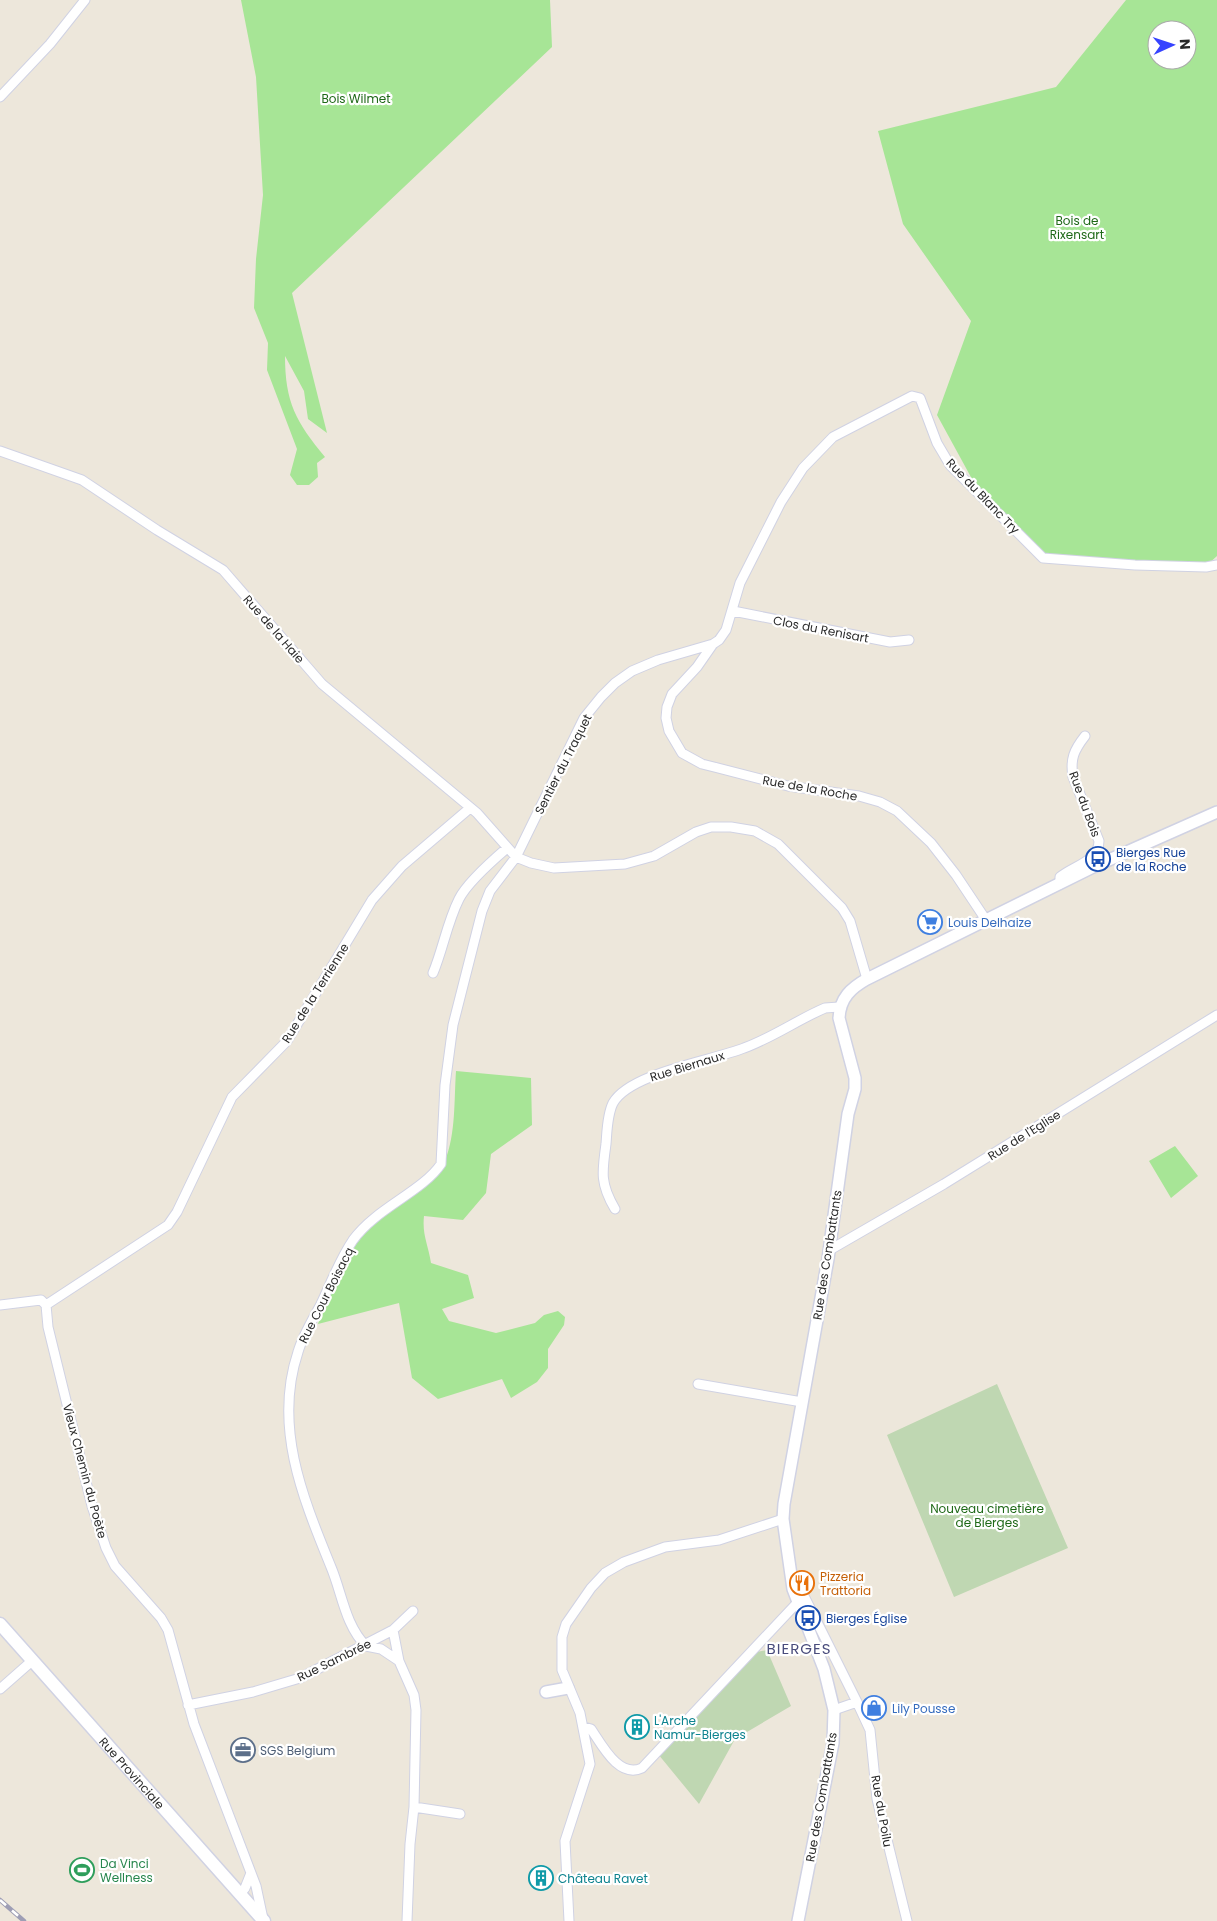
<svg xmlns="http://www.w3.org/2000/svg" width="1217" height="1921" viewBox="0 0 1217 1921" font-family="Poppins,sans-serif">
<style>
.green{fill:#a7e596;fill-rule:evenodd}
.cemetery{fill:#bfd7b2}
.lines{fill:none;stroke-linecap:round;stroke-linejoin:round}
.minor-casing{stroke:#d0d2e3;stroke-width:11}
.tertiary-casing{stroke:#d0d2e3;stroke-width:14}
.secondary-casing{stroke:#d0d2e3;stroke-width:15}
.minor{stroke:#fff;stroke-width:9}
.tertiary{stroke:#fff;stroke-width:11}
.secondary{stroke:#fff;stroke-width:12}
.rail-casing{stroke:#9e9eb5;stroke-width:4.5}
.rail{stroke:#fff;stroke-width:2.5;stroke-dasharray:8;stroke-linecap:butt}
.labels{text-anchor:middle;dominant-baseline:central;stroke-width:4.5;stroke-linejoin:round;paint-order:stroke}
.park-label{font-size:12px;fill:#1f6918;stroke:#fff}
.street-label{font-size:12px;fill:#2a2a2a;stroke:#fff}
.transit-label{font-size:12px;fill:#164399;stroke:#fff;text-anchor:start}
.shop-label{font-size:12px;fill:#366cbe;stroke:#fff;text-anchor:start}
.food-label{font-size:12px;fill:#c56008;stroke:#fff;text-anchor:start}
.culture-label{font-size:12px;fill:#0d838f;stroke:#fff;text-anchor:start}
.service-label{font-size:12px;fill:#4e5e75;stroke:#fff;text-anchor:start}
.leisure-label{font-size:12px;fill:#27864d;stroke:#fff;text-anchor:start}
.quarter-label{font-size:15px;letter-spacing:1px;fill:#494c7c;stroke:#fff}
</style>
<rect width="100%" height="100%" fill="#ede7db"/>
<path class="green" d="M 241,0 L 550,0 L 552,47 L 292,293 L 327,433 L 308,419 L 304,391 L 285,356 C 285,402 296,422 325,457 L 317,463 L 318,477 L 309,485 L 297,485 L 290,475 L 297,449 L 267,370 L 268,343 L 254,308 L 256,259 L 263,195 L 256,77 Z
M 1126,0 L 1217,0 L 1217,556 L 1207,565 L 1038,556 L 972,479 L 937,415 L 971,321 L 903,224 L 878,131 L 1056,87 ZM 1157,30 L 1187,30 L 1187,60 L 1157,60 Z
M 456,1071 L 531,1078 L 532,1125 L 491,1154 L 486,1193 L 463,1220 L 424,1216 C 422,1235 428,1244 431,1263 L 468,1275 L 474,1298 L 442,1309 L 449,1321 L 496,1333 L 535,1323 L 544,1315 L 558,1311 L 565,1317 L 564,1325 L 548,1349 L 548,1368 L 537,1382 L 511,1398 L 502,1379 L 438,1399 L 412,1378 L 399,1303 L 318,1324 C 334,1277 348,1241 386,1208 C 397,1198 442,1170 445,1161 C 456,1133 454,1100 456,1071 Z
M 1175,1146 L 1198,1176 L 1171,1198 L 1149,1161 Z"/>
<path class="cemetery" d="M 997,1384 L 1068,1548 L 954,1597 L 887,1435 Z
M 767,1650 L 791,1706 L 735,1739 L 699,1804 L 658,1754 L 757,1652 Z"/>
<g class="lines">
<defs>
<path id="minor" d="M 0,97 L 50,44 L 85,0
M 0,451 L 82,480 L 157,530 L 223,570 L 322,684 L 477,813 L 516,857 L 531,863 L 554,868 L 625,864 L 654,856 L 696,832 L 711,827 L 731,827 L 755,831 L 778,844 L 842,908 L 850,921 L 867,979
M 733,611 L 890,642 L 909,640
M 713,644 L 697,667 L 672,694 L 667,707 L 666,718 L 669,731 L 682,753 L 702,764 L 718,768 L 788,786 L 859,796 L 880,802 L 897,811 L 931,843 L 956,875 L 986,920
M 1060,884 L 1060,877 C 1073,866 1099,861 1099,841 L 1073,777 C 1070,759 1074,750 1085,736
M 433,973 C 443,949 447,923 459,899 C 467,883 493,860 507,848
M 615,1209 C 600,1184 602,1172 606,1144 C 607,1132 607,1115 613,1103 C 630,1073 711,1061 744,1048 C 772,1038 797,1020 825,1008 L 839,1007
M 828,1251 L 944,1184 L 1217,1015
M 0,1305 L 41,1300 L 46,1305
M 46,1305 L 168,1225 L 177,1212 L 232,1097 L 287,1041 L 372,900 L 402,866 L 470,808
M 46,1305 L 48,1327 L 92,1506 L 106,1548 L 115,1566 L 161,1618 L 168,1630 L 194,1724 L 256,1886 L 263,1919
M 698,1384 L 802,1402
M 793,1589 L 802,1592 L 857,1702
M 393,1630 L 399,1661
M 0,1689 L 33,1660
M 188,1705 L 253,1692 L 300,1678 L 393,1630 L 413,1611
M 834,1710 L 857,1702 L 870,1730 L 877,1799 L 907,1921
M 584,1727 L 591,1729 C 602,1745 619,1779 642,1768 L 797,1603
M 414,1807 L 460,1814
M 240,1894 L 245,1888 L 251,1873
M 407,1921 L 410,1844 L 414,1807 L 416,1710 L 414,1695 L 399,1661 L 381,1649 L 366,1646 C 345,1625 342,1593 331,1567 C 303,1498 273,1427 298,1352 C 303,1335 313,1319 321,1304 C 331,1283 340,1259 353,1240 C 376,1208 422,1192 441,1164 L 445,1085 L 453,1025 L 482,911 L 490,891 L 516,857 L 584,718 L 601,697 L 615,683 L 632,671 L 658,660 L 713,644 L 719,640 L 726,630 L 740,583 L 781,502 L 803,468 L 833,437 L 912,396 L 920,398 L 937,443 L 950,465 L 1043,558 L 1135,565 L 1206,567 L 1217,565
M 569,1921 L 565,1841 L 590,1764 L 580,1713 L 562,1670 L 562,1637 L 566,1624 L 591,1588 L 605,1573 L 624,1562 L 665,1547 L 719,1540 L 783,1519"/>
<path id="tertiary" d="M 546,1692 L 568,1688
M 798,1921 L 833,1743 L 834,1710 L 824,1669 L 793,1589 L 783,1519 L 784,1504 L 828,1259 L 848,1114 L 855,1089 L 855,1078 L 839,1018 C 840,998 851,988 867,979 L 1093,867 L 1217,812"/>
<g id="secondary">
<path id="s1" d="M 0,1624 L 264,1921"/>
</g>
</defs>
<use href="#minor" class="minor-casing"/>
<use href="#tertiary" class="tertiary-casing"/>
<use href="#secondary" class="secondary-casing"/>
<use href="#minor" class="minor"/>
<use href="#tertiary" class="tertiary"/>
<use href="#secondary" class="secondary"/>
<defs>
<path id="rail" d="M 0,1900 L 24,1921"/>
</defs>
<use href="#rail" class="rail-casing"/>
<use href="#rail" class="rail"/>
</g>
<defs>
<symbol id="bus-ring" viewBox="-11 -11 22 22"><circle r="9.5" fill="#fff" stroke="#1a4fb4" stroke-width="1.5"/><path d="M-5-6H5V4H4V6H2V4H-2V6H-4V4H-5ZM-3.5-4V0h7V-4ZM-3.5 1.2v1.5H-2V1.2ZM2 1.2v1.5H3.5V1.2Z" fill="#1a4fb4"/></symbol>
<symbol id="supermarket-ring" viewBox="-11 -11 22 22"><circle r="9.5" fill="#fff" stroke="#3f7fe0" stroke-width="1.5"/><path d="M-6-5.5h2.5l.6 2H6L4.5 2H-2.5L-4.4-4H-6ZM-1.5 3.2a1.3 1.3 0 1 0 .1 0ZM3 3.2a1.3 1.3 0 1 0 .1 0Z" fill="#3f7fe0"/></symbol>
<symbol id="restaurant-ring" viewBox="-11 -11 22 22"><circle r="9.5" fill="#fff" stroke="#e8710a" stroke-width="1.5"/><path d="M-5-6h1v4h1v-4h1v4h1v-4h1v5L-1.5 .5V6h-2V.5L-5-1ZM5-6V6H3V1.5H1.5Q1.5-4 5-6Z" fill="#e8710a"/></symbol>
<symbol id="shop-ring" viewBox="-11 -11 22 22"><circle r="9.5" fill="#fff" stroke="#3f7fe0" stroke-width="1.5"/><path d="M-5-2.5h2.3a2.7 3.5 0 0 1 5.4 0H5L5.5 6h-11ZM-1.5-2.5h3a1.5 2.3 0 0 0-3 0Z" fill="#3f7fe0"/></symbol>
<symbol id="building-ring" viewBox="-11 -11 22 22"><circle r="9.5" fill="#fff" stroke="#0f9aa8" stroke-width="1.5"/><path d="M-4-6H4V6H1V3H-1V6H-4ZM-2.5-4.3h1.7v1.8h-1.7ZM.8-4.3h1.7v1.8H.8ZM-2.5-1h1.7V.8h-1.7ZM.8-1h1.7V.8H.8Z" fill="#0f9aa8"/></symbol>
<symbol id="office-ring" viewBox="-11 -11 22 22"><circle r="9.5" fill="#fff" stroke="#5c6f8a" stroke-width="1.5"/><path d="M-6-3h4V-5.5h4V-3h4V5H-6ZM-1-4.5V-3h2v-1.5ZM-6 0V1H6V0Z" fill="#5c6f8a"/></symbol>
<symbol id="stadium-ring" viewBox="-11 -11 22 22"><circle r="9.5" fill="#fff" stroke="#2e9e5b" stroke-width="1.5"/><path d="M0-5a6.5 5 0 1 0 0 10a6.5 5 0 1 0 0-10ZM-3.5-1.8h7v3.6h-7Z" fill="#2e9e5b"/></symbol>
</defs>
<g fill-rule="evenodd">
<use href="#bus-ring" x="1084" y="845" width="28" height="28"/>
<use href="#supermarket-ring" x="916" y="908" width="28" height="28"/>
<use href="#restaurant-ring" x="788" y="1569" width="28" height="28"/>
<use href="#bus-ring" x="794" y="1604" width="28" height="28"/>
<use href="#shop-ring" x="860" y="1694" width="28" height="28"/>
<use href="#building-ring" x="623" y="1713" width="28" height="28"/>
<use href="#office-ring" x="229" y="1736" width="28" height="28"/>
<use href="#stadium-ring" x="68" y="1856" width="28" height="28"/>
<use href="#building-ring" x="527" y="1864" width="28" height="28"/>
</g>
<g class="labels">
<g class="park-label">
<text x="356" y="98">Bois Wilmet</text>
<text x="1077" y="220">Bois de<tspan x="1077" dy="14">Rixensart</tspan></text>
<text x="987" y="1508">Nouveau cimetière<tspan x="987" dy="14">de Bierges</tspan></text>
</g>
<g class="street-label">
<text transform="translate(983 496) rotate(46)">Rue du Blanc Try</text>
<text transform="translate(274 629) rotate(49)">Rue de la Haie</text>
<text transform="translate(821 629) rotate(11)">Clos du Renisart</text>
<text transform="translate(563 764) rotate(-63)">Sentier du Traquet</text>
<text transform="translate(810 788) rotate(10)">Rue de la Roche</text>
<text transform="translate(1085 804) rotate(70)">Rue du Bois</text>
<text transform="translate(315 993) rotate(-58)">Rue de la Terrienne</text>
<text transform="translate(687 1066) rotate(-17)">Rue Biernaux</text>
<text transform="translate(1024 1135) rotate(-32)">Rue de l'Eglise</text>
<text transform="translate(827 1255) rotate(-81)">Rue des Combattants</text>
<text transform="translate(326 1295) rotate(-63)">Rue Cour Boisacq</text>
<text transform="translate(85 1471) rotate(75)">Vieux Chemin du Poète</text>
<text transform="translate(334 1660) rotate(-26)">Rue Sambrée</text>
<text stroke="none"><textPath href="#s1" startOffset="199">Rue Provinciale</textPath></text>
<text transform="translate(821 1797) rotate(-80)">Rue des Combattants</text>
<text transform="translate(882 1811) rotate(80)">Rue du Poilu</text>
</g>
<g class="transit-label">
<text x="1116" y="852">Bierges Rue<tspan x="1116" dy="14">de la Roche</tspan></text>
<text x="826" y="1618">Bierges Église</text>
</g>
<g class="shop-label">
<text x="948" y="922">Louis Delhaize</text>
<text x="892" y="1708">Lily Pousse</text>
</g>
<g class="food-label">
<text x="820" y="1576">Pizzeria<tspan x="820" dy="14">Trattoria</tspan></text>
</g>
<g class="culture-label">
<text x="654" y="1720">L'Arche<tspan x="654" dy="14">Namur-Bierges</tspan></text>
<text x="558" y="1878">Château Ravet</text>
</g>
<g class="service-label">
<text x="260" y="1750">SGS Belgium</text>
</g>
<g class="leisure-label">
<text x="100" y="1863">Da Vinci<tspan x="100" dy="14">Wellness</tspan></text>
</g>
<g class="quarter-label">
<text x="799" y="1648">BIERGES</text>
</g>
</g>
<g transform="translate(1172 45) rotate(87)"><circle r="24" fill="#ffffff" stroke="#aaaaaa"/>
<path d="M0-4L9 19L0 12L-9 19Z" fill="#3643ff"/>
<text y="-8" font-size="14" font-weight="bold" text-anchor="middle" fill="#2a2a2a">N</text>
</g>
</svg>
